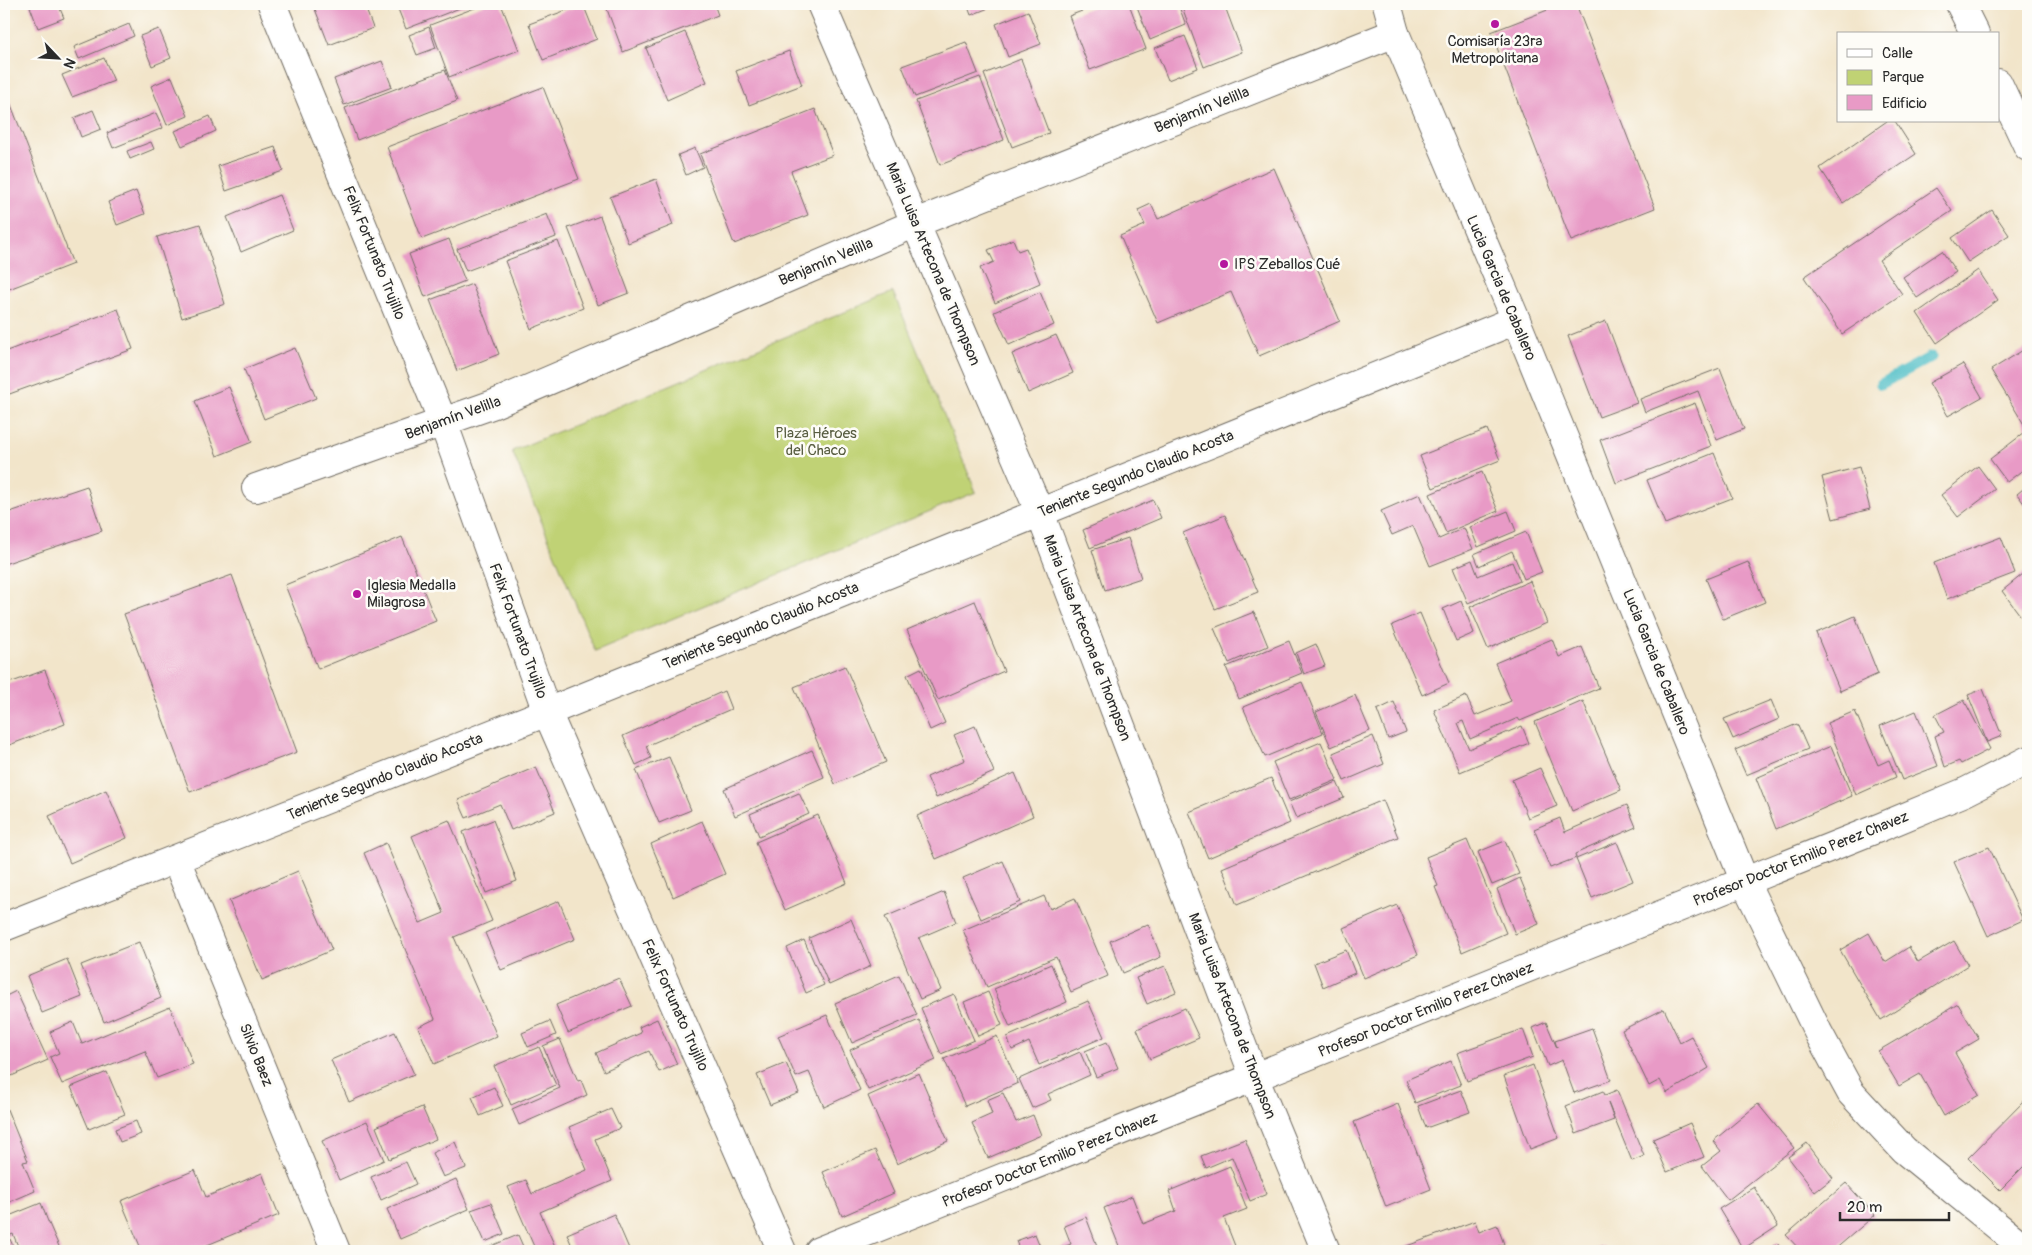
<svg xmlns="http://www.w3.org/2000/svg" width="2032" height="1255" viewBox="0 0 2032 1255" font-family="Pangolin,sans-serif">
<style>
.green{fill:#c0d274;stroke:#767e50}
.lines{fill:none;stroke-linecap:round;stroke-linejoin:round}
.stream{stroke:#52c0c8;stroke-width:11}
.building{fill:#e89ac6}
.minor-casing{stroke:#716c63;stroke-width:30}
.tertiary-casing{stroke:#716c63;stroke-width:30}
.minor{stroke:#fff;stroke-width:28}
.tertiary{stroke:#fff;stroke-width:28}
.poi-dot{fill:#b5179e;stroke:#fdfcf7;stroke-width:2}
.labels{text-anchor:middle;dominant-baseline:central;stroke-width:5;stroke-linejoin:round;paint-order:stroke}
.poi-label{font-size:15px;fill:#2b2b2b;stroke:#fdfcf7;text-anchor:start}
.street-label{font-size:15px;fill:#2b2b2b;stroke:#fdfcf7}
.park-label{font-size:15px;fill:#585d41;stroke:#fdfcf7}
</style>
<rect width="100%" height="100%" fill="#fdfcf7"/>
<filter id="ink" filterUnits="userSpaceOnUse"><feTurbulence type="fractalNoise" baseFrequency=".02" numOctaves="2"/><feDisplacementMap in="SourceGraphic" scale="10" xChannelSelector="R" yChannelSelector="G"/><feConvolveMatrix kernelMatrix="1 2 1 2 8 2 1 2 1" color-interpolation-filters="sRGB"/></filter>
<filter id="wash" filterUnits="userSpaceOnUse"><feTurbulence type="fractalNoise" baseFrequency=".0096" numOctaves="4" result="noise"/><feDisplacementMap in="SourceGraphic" scale="20" xChannelSelector="R" yChannelSelector="G"/><feGaussianBlur stdDeviation="1.12" result="paint"/><feColorMatrix in="noise" values="0 0 0 0 0 0 0 0 0 0 0 0 0 0 0 0 0 1.4 0 .05"/><feComposite in="paint" operator="in"/></filter>
<g filter="url(#wash)">
<rect width="100%" height="100%" fill="#f2e5ca"/>
<path class="green" d="M 893,292 L 976,492 L 595,651 L 512,451 Z"/>
<g class="lines">
<path class="stream" d="M 1881,384 L 1931,357"/>
</g>
<g id="blocks">
<path class="building" d="M 29,4 L 58,4 L 64,18 L 38,28 Z
M 171,4 L 185,4 L 173,9 Z
M 313,4 L 364,4 L 373,28 L 329,45 Z
M 396,4 L 470,4 L 406,29 Z
M 485,4 L 501,4 L 519,50 L 449,77 L 430,25 Z
M 583,4 L 597,39 L 543,60 L 529,24 Z
M 605,4 L 714,4 L 718,15 L 623,52 Z
M 967,4 L 999,4 L 971,15 Z
M 1100,4 L 1129,4 L 1146,49 L 1090,70 L 1069,16 Z
M 1136,4 L 1178,4 L 1186,25 L 1150,40 Z
M 1181,4 L 1224,4 L 1242,52 L 1204,67 Z
M 1563,4 L 1576,4 L 1655,208 L 1571,241 L 1491,32 Z
M 1028,11 L 1041,44 L 1008,57 L 996,24 Z
M 129,24 L 134,36 L 79,59 L 74,47 Z
M 429,27 L 436,48 L 417,55 L 409,35 Z
M 159,29 L 171,58 L 152,66 L 140,36 Z
M 685,32 L 707,82 L 667,100 L 646,48 Z
M 1185,36 L 1198,68 L 1168,80 L 1155,48 Z
M 966,42 L 978,73 L 915,97 L 902,66 Z
M 789,51 L 802,85 L 749,105 L 736,71 Z
M 104,58 L 114,81 L 72,97 L 62,75 Z
M 1021,59 L 1049,133 L 1012,147 L 984,74 Z
M 382,61 L 392,87 L 344,105 L 334,79 Z
M 445,70 L 457,101 L 357,140 L 345,108 Z
M 172,77 L 188,116 L 167,125 L 151,86 Z
M 980,77 L 1004,140 L 940,165 L 916,101 Z
M 4,87 L 73,264 L 4,291 Z
M 543,87 L 579,179 L 422,239 L 387,147 Z
M 815,109 L 833,155 L 791,171 L 808,215 L 734,244 L 700,154 Z
M 93,110 L 101,129 L 81,137 L 74,118 Z
M 156,113 L 163,128 L 113,148 L 107,133 Z
M 210,116 L 216,131 L 182,146 L 175,131 Z
M 1887,121 L 1895,121 L 1916,154 L 1843,203 L 1820,168 Z
M 151,142 L 154,149 L 130,159 L 127,151 Z
M 275,147 L 283,171 L 226,191 L 218,166 Z
M 695,148 L 703,167 L 686,175 L 678,155 Z
M 1274,168 L 1340,321 L 1259,356 L 1231,292 L 1158,323 L 1120,236 L 1145,225 L 1138,210 L 1151,204 L 1158,219 Z
M 656,179 L 673,225 L 628,243 L 610,197 Z
M 1936,188 L 1952,211 L 1879,260 L 1902,294 L 1842,334 L 1804,277 Z
M 136,191 L 145,214 L 117,225 L 108,202 Z
M 279,195 L 293,230 L 241,252 L 227,217 Z
M 1992,210 L 2009,235 L 1968,262 L 1952,238 Z
M 547,214 L 556,237 L 466,271 L 457,249 Z
M 600,216 L 629,293 L 598,305 L 568,228 Z
M 200,224 L 225,304 L 182,318 L 157,237 Z
M 449,239 L 465,281 L 425,297 L 409,254 Z
M 1013,239 L 1018,251 L 1026,248 L 1040,283 L 995,303 L 980,268 L 994,262 L 988,250 Z
M 558,241 L 583,308 L 531,329 L 505,261 Z
M 1942,251 L 1956,272 L 1917,298 L 1903,277 Z
M 1978,270 L 1998,300 L 1937,343 L 1917,313 Z
M 472,284 L 499,354 L 457,371 L 430,300 Z
M 1040,292 L 1054,325 L 1009,345 L 994,312 Z
M 118,309 L 133,349 L 4,396 L 4,352 Z
M 1606,321 L 1637,403 L 1599,417 L 1568,336 Z
M 1056,335 L 1073,373 L 1028,393 L 1012,354 Z
M 2028,347 L 2028,431 L 1991,370 Z
M 295,348 L 316,398 L 264,419 L 244,369 Z
M 1963,364 L 1982,397 L 1948,416 L 1929,383 Z
M 1720,368 L 1744,429 L 1717,440 L 1698,391 L 1645,412 L 1640,399 Z
M 229,387 L 252,442 L 217,456 L 195,401 Z
M 1695,403 L 1711,446 L 1616,483 L 1600,440 Z
M 1487,429 L 1500,460 L 1433,488 L 1420,456 Z
M 2024,433 L 2028,438 L 2028,466 L 2007,482 L 1990,459 Z
M 1714,453 L 1732,498 L 1665,524 L 1647,480 Z
M 1978,466 L 1995,489 L 1958,517 L 1941,495 Z
M 1859,467 L 1870,509 L 1833,519 L 1822,477 Z
M 1482,472 L 1498,511 L 1446,533 L 1430,494 Z
M 2028,485 L 2028,509 L 2017,494 Z
M 87,486 L 102,531 L 4,564 L 4,514 Z
M 1420,494 L 1439,539 L 1464,528 L 1473,549 L 1430,566 L 1413,526 L 1392,535 L 1381,511 Z
M 1153,500 L 1161,518 L 1090,548 L 1083,530 Z
M 1508,511 L 1516,531 L 1478,547 L 1470,527 Z
M 1225,515 L 1258,592 L 1215,609 L 1183,533 Z
M 1526,532 L 1542,572 L 1524,579 L 1512,551 L 1479,566 L 1474,554 Z
M 402,537 L 436,621 L 318,669 L 285,585 Z
M 2001,537 L 2015,573 L 1947,599 L 1934,563 Z
M 1128,538 L 1141,578 L 1105,590 L 1092,550 Z
M 1472,560 L 1478,576 L 1512,562 L 1520,581 L 1468,603 L 1453,568 Z
M 1748,562 L 1765,602 L 1723,619 L 1706,579 Z
M 2028,570 L 2028,621 L 2026,623 L 2002,591 Z
M 232,575 L 297,752 L 190,792 L 124,614 Z
M 1530,581 L 1547,623 L 1488,649 L 1470,607 Z
M 975,601 L 1004,671 L 938,700 L 907,630 Z
M 1461,601 L 1474,633 L 1456,641 L 1443,609 Z
M 1254,612 L 1268,646 L 1229,663 L 1214,628 Z
M 1420,613 L 1449,683 L 1422,695 L 1392,625 Z
M 1855,616 L 1878,674 L 1840,691 L 1816,633 Z
M 1552,639 L 1559,657 L 1582,647 L 1599,688 L 1520,721 L 1518,718 L 1470,739 L 1463,721 L 1458,723 L 1469,749 L 1522,726 L 1529,743 L 1460,772 L 1434,710 L 1466,696 L 1475,716 L 1511,701 L 1495,663 Z
M 1289,641 L 1302,673 L 1239,699 L 1226,667 Z
M 1316,644 L 1325,666 L 1304,674 L 1296,653 Z
M 845,666 L 886,762 L 835,784 L 794,687 Z
M 921,668 L 945,723 L 930,730 L 907,675 Z
M 45,670 L 65,724 L 4,747 L 4,685 Z
M 1302,682 L 1323,733 L 1265,757 L 1243,707 Z
M 1983,689 L 2002,736 L 1987,742 L 1968,695 Z
M 724,691 L 731,709 L 646,746 L 651,758 L 636,765 L 623,736 Z
M 1355,695 L 1370,731 L 1331,747 L 1316,712 Z
M 1771,700 L 1779,719 L 1733,739 L 1724,719 Z
M 1964,700 L 1990,749 L 1961,764 L 1959,761 L 1945,767 L 1935,736 L 1944,732 L 1935,715 Z
M 1583,701 L 1621,790 L 1572,811 L 1535,722 Z
M 1394,702 L 1406,732 L 1388,739 L 1377,710 Z
M 1855,711 L 1878,765 L 1889,760 L 1896,777 L 1856,795 L 1827,723 Z
M 1916,711 L 1938,766 L 1902,780 L 1880,726 Z
M 1797,724 L 1808,749 L 1746,775 L 1735,750 Z
M 975,726 L 994,772 L 936,798 L 927,777 L 965,760 L 954,735 Z
M 1373,736 L 1384,764 L 1344,781 L 1333,753 Z
M 1321,742 L 1337,780 L 1289,800 L 1273,762 Z
M 1831,746 L 1852,796 L 1776,829 L 1756,778 Z
M 812,750 L 824,777 L 735,816 L 724,789 Z
M 669,757 L 691,810 L 659,823 L 636,770 Z
M 536,767 L 555,812 L 511,830 L 500,804 L 466,818 L 458,800 Z
M 1540,768 L 1557,806 L 1528,818 L 1512,780 Z
M 1015,773 L 1033,816 L 936,859 L 917,816 Z
M 1271,778 L 1290,823 L 1208,858 L 1189,812 Z
M 1337,782 L 1344,798 L 1296,818 L 1289,802 Z
M 106,790 L 127,838 L 70,863 L 49,816 Z
M 799,793 L 809,814 L 759,836 L 750,814 Z
M 1383,800 L 1398,837 L 1237,905 L 1222,868 Z
M 1627,805 L 1636,827 L 1575,854 L 1576,858 L 1550,868 L 1534,829 L 1560,818 L 1565,832 Z
M 818,815 L 847,883 L 785,910 L 756,842 Z
M 449,820 L 492,921 L 454,937 L 497,1036 L 434,1064 L 418,1027 L 435,1019 L 364,853 L 386,843 L 420,923 L 444,913 L 412,836 Z
M 493,820 L 517,881 L 486,893 L 463,832 Z
M 702,821 L 725,874 L 673,897 L 651,844 Z
M 1467,840 L 1506,933 L 1462,952 L 1435,887 L 1438,886 L 1426,857 Z
M 1505,841 L 1519,874 L 1492,885 L 1478,852 Z
M 1617,842 L 1633,881 L 1592,898 L 1576,859 Z
M 1989,847 L 2023,920 L 1988,936 L 1954,862 Z
M 1003,861 L 1020,902 L 981,919 L 963,878 Z
M 298,871 L 332,950 L 262,980 L 229,901 Z
M 1520,878 L 1539,924 L 1515,934 L 1497,889 Z
M 944,892 L 956,922 L 919,938 L 941,990 L 920,999 L 885,917 Z
M 1044,896 L 1050,909 L 1075,898 L 1108,976 L 1071,992 L 1056,957 L 987,987 L 963,930 Z
M 559,901 L 575,939 L 501,970 L 485,933 Z
M 1397,905 L 1418,955 L 1364,978 L 1343,928 Z
M 851,919 L 871,966 L 829,985 L 809,938 Z
M 1148,924 L 1161,957 L 1123,973 L 1110,941 Z
M 1869,933 L 1885,962 L 1909,947 L 1918,962 L 1954,941 L 1968,965 L 1881,1020 L 1840,950 Z
M 804,940 L 824,985 L 806,993 L 787,948 Z
M 139,942 L 161,998 L 104,1022 L 81,965 Z
M 1346,950 L 1355,973 L 1323,987 L 1314,963 Z
M 67,959 L 82,997 L 42,1013 L 27,976 Z
M 1051,964 L 1067,1002 L 1010,1027 L 994,989 Z
M 1165,966 L 1176,992 L 1147,1004 L 1136,978 Z
M 899,975 L 917,1015 L 852,1043 L 835,1003 Z
M 619,978 L 632,1006 L 568,1033 L 556,1005 Z
M 16,991 L 48,1060 L 7,1078 L 4,1071 L 4,997 Z
M 988,992 L 1002,1025 L 978,1036 L 964,1002 Z
M 954,994 L 974,1040 L 941,1054 L 921,1008 Z
M 1088,1001 L 1104,1037 L 1039,1065 L 1029,1042 L 1012,1050 L 1007,1037 Z
M 1958,1004 L 1979,1039 L 1955,1053 L 1979,1095 L 1944,1116 L 1920,1074 L 1899,1086 L 1878,1051 Z
M 170,1007 L 193,1064 L 157,1078 L 145,1051 L 62,1084 L 50,1057 L 59,1053 L 50,1032 L 73,1022 L 82,1044 Z
M 1185,1008 L 1199,1038 L 1150,1059 L 1137,1029 Z
M 1664,1009 L 1680,1042 L 1691,1036 L 1709,1068 L 1667,1093 L 1660,1080 L 1649,1086 L 1622,1030 Z
M 827,1015 L 860,1090 L 824,1107 L 809,1072 L 796,1077 L 778,1036 Z
M 657,1019 L 677,1064 L 659,1072 L 649,1051 L 604,1071 L 596,1053 L 641,1033 L 639,1027 Z
M 919,1020 L 936,1060 L 868,1090 L 850,1050 Z
M 550,1021 L 556,1035 L 528,1047 L 522,1033 Z
M 1546,1022 L 1557,1048 L 1555,1041 L 1592,1028 L 1611,1080 L 1574,1093 L 1562,1060 L 1548,1066 L 1533,1028 Z
M 1523,1029 L 1533,1057 L 1467,1081 L 1457,1053 Z
M 395,1032 L 414,1074 L 349,1102 L 331,1060 Z
M 997,1036 L 1018,1083 L 965,1106 L 944,1059 Z
M 560,1039 L 578,1081 L 581,1080 L 587,1095 L 519,1125 L 512,1109 L 560,1088 L 543,1046 Z
M 1107,1042 L 1118,1068 L 1096,1077 L 1085,1051 Z
M 539,1047 L 556,1085 L 511,1105 L 494,1066 Z
M 1080,1052 L 1090,1075 L 1048,1094 L 1051,1100 L 1032,1108 L 1019,1079 Z
M 1451,1061 L 1461,1085 L 1415,1103 L 1406,1080 Z
M 786,1063 L 799,1093 L 770,1105 L 757,1075 Z
M 1533,1065 L 1559,1138 L 1530,1149 L 1504,1076 Z
M 107,1072 L 125,1114 L 89,1129 L 71,1087 Z
M 919,1073 L 948,1141 L 897,1164 L 868,1096 Z
M 494,1087 L 503,1106 L 480,1116 L 472,1097 Z
M 1461,1090 L 1470,1112 L 1426,1128 L 1418,1106 Z
M 1617,1090 L 1644,1156 L 1632,1161 L 1608,1103 L 1614,1120 L 1576,1134 L 1566,1106 L 1603,1091 L 1605,1095 Z
M 1003,1093 L 1016,1122 L 1033,1115 L 1041,1135 L 988,1158 L 972,1123 L 992,1114 L 987,1100 Z
M 2028,1097 L 2028,1162 L 2000,1190 L 1968,1158 Z
M 4,1102 L 28,1161 L 23,1162 L 35,1191 L 5,1204 Z
M 1398,1104 L 1431,1189 L 1386,1207 L 1354,1122 Z
M 1758,1104 L 1794,1148 L 1728,1200 L 1702,1166 L 1721,1151 L 1713,1141 Z
M 422,1107 L 436,1139 L 389,1159 L 376,1127 Z
M 611,1109 L 620,1128 L 595,1139 L 612,1181 L 540,1212 L 557,1251 L 536,1251 L 508,1187 L 526,1180 L 532,1194 L 587,1170 L 569,1127 Z
M 136,1121 L 141,1134 L 120,1142 L 115,1129 Z
M 367,1121 L 384,1160 L 339,1180 L 322,1141 Z
M 1690,1123 L 1704,1157 L 1667,1172 L 1653,1139 Z
M 1245,1139 L 1267,1194 L 1250,1201 L 1232,1157 L 1206,1168 L 1201,1156 Z
M 455,1142 L 466,1168 L 443,1177 L 432,1153 Z
M 1807,1143 L 1833,1178 L 1815,1192 L 1788,1157 Z
M 875,1150 L 894,1193 L 842,1216 L 823,1172 Z
M 406,1162 L 416,1184 L 381,1200 L 371,1177 Z
M 1230,1166 L 1247,1209 L 1224,1218 L 1237,1251 L 1121,1251 L 1104,1208 L 1132,1196 L 1143,1224 L 1176,1211 L 1169,1191 Z
M 195,1170 L 206,1197 L 262,1173 L 279,1215 L 193,1251 L 142,1251 L 121,1201 Z
M 456,1179 L 469,1209 L 400,1239 L 387,1209 Z
M 1846,1183 L 1875,1215 L 1833,1251 L 1801,1251 L 1786,1235 Z
M 1754,1187 L 1778,1226 L 1743,1249 L 1719,1209 Z
M 41,1203 L 47,1219 L 61,1251 L 20,1251 L 13,1234 L 4,1238 L 4,1218 Z
M 491,1203 L 504,1234 L 485,1242 L 471,1210 Z
M 614,1214 L 630,1251 L 574,1251 L 567,1234 Z
M 1086,1217 L 1099,1251 L 1052,1251 L 1071,1244 L 1064,1226 Z
M 1475,1221 L 1479,1232 L 1497,1225 L 1504,1244 L 1484,1251 L 1393,1251 Z
M 1035,1234 L 1042,1251 L 1020,1251 L 1016,1241 Z
M 518,1235 L 525,1251 L 479,1251 Z
M 10,1239 L 15,1251 L 4,1251 L 4,1242 Z
M 1777,1243 L 1783,1251 L 1767,1251 Z
M 1603,1246 L 1605,1251 L 1590,1251 Z
M 1891,1246 L 1897,1251 L 1887,1251 Z
M 1676,1247 L 1678,1251 L 1666,1251 Z"/>
</g>
</g>
<g filter="url(#ink)">
<use href="#blocks" fill-opacity="0" stroke="#716c63" stroke-width="1"/>
<g class="lines">
<defs>
<path id="minor" d="M 272,4 L 443,422 L 547,712 L 782,1251
M 821,4 L 1040,513 L 1255,1079 L 1326,1251
M 1960,4 L 1975,34
M 1998,83 L 2028,147
M 256,488 L 494,404 L 916,223 L 1395,33
M 176,859 L 336,1251
M 4,927 L 547,712 L 1516,320
M 819,1251 L 1881,827 L 1965,792 L 2028,760"/>
<path id="tertiary" d="M 1387,4 L 1395,33 L 1516,320 L 1745,882 L 1818,1032 L 1851,1093 L 1904,1150 L 2028,1251"/>
</defs>
<use href="#minor" class="minor-casing"/>
<use href="#tertiary" class="tertiary-casing"/>
<use href="#minor" class="minor"/>
<use href="#tertiary" class="tertiary"/>
</g>
</g>
<g class="poi-dot">
<circle cx="1495" cy="24" r="5"/>
<circle cx="1224" cy="264" r="5"/>
<circle cx="357" cy="594" r="5"/>
</g>
<g class="labels">
<g class="poi-label">
<text x="1495" y="41" text-anchor="middle">Comisaría 23ra<tspan x="1495" dy="17">Metropolitana</tspan></text>
<text x="1234" y="264">IPS Zeballos Cué</text>
<text x="367" y="585">Iglesia Medalla<tspan x="367" dy="17">Milagrosa</tspan></text>
</g>
<g class="street-label">
<text transform="translate(1202 110) rotate(-22)">Benjamín Velilla</text>
<text transform="translate(374 253) rotate(68)">Felix Fortunato Trujillo</text>
<text transform="translate(826 262) rotate(-23)">Benjamín Velilla</text>
<text transform="translate(933 264) rotate(67)">Maria Luisa Artecona de Thompson</text>
<text transform="translate(1501 288) rotate(67)">Lucia Garcia de Caballero</text>
<text transform="translate(453 418) rotate(-20)">Benjamín Velilla</text>
<text transform="translate(1136 474) rotate(-22)">Teniente Segundo Claudio Acosta</text>
<text transform="translate(761 626) rotate(-22)">Teniente Segundo Claudio Acosta</text>
<text transform="translate(518 631) rotate(70)">Felix Fortunato Trujillo</text>
<text transform="translate(1087 638) rotate(69)">Maria Luisa Artecona de Thompson</text>
<text transform="translate(1656 662) rotate(68)">Lucia Garcia de Caballero</text>
<text transform="translate(385 777) rotate(-22)">Teniente Segundo Claudio Acosta</text>
<text transform="translate(1801 859) rotate(-22)">Profesor Doctor Emilio Perez Chavez</text>
<text transform="translate(675 1005) rotate(66)">Felix Fortunato Trujillo</text>
<text transform="translate(1426 1010) rotate(-22)">Profesor Doctor Emilio Perez Chavez</text>
<text transform="translate(1232 1016) rotate(69)">Maria Luisa Artecona de Thompson</text>
<text transform="translate(256 1055) rotate(68)">Silvio Baez</text>
<text transform="translate(1050 1160) rotate(-22)">Profesor Doctor Emilio Perez Chavez</text>
</g>
<g class="park-label">
<text x="816" y="433">Plaza Héroes<tspan x="816" dy="17">del Chaco</tspan></text>
</g>
</g>
<rect width="2032" height="1255" fill="none" stroke="#fdfcf7" stroke-width="20"/>
<rect x="1837" y="32" width="162" height="90" fill="#fdfcf7" stroke="#a9a8a5"/>
<rect x="1847" y="49" width="25" height="8" fill="#ffffff" stroke="#a9a8a5"/>
<text x="1882" y="58" font-size="15" fill="#2b2b2b">Calle</text>
<rect x="1847" y="70" width="25" height="15" fill="#c0d274" stroke="#a9a8a5"/>
<text x="1882" y="82" font-size="15" fill="#2b2b2b">Parque</text>
<rect x="1847" y="95" width="25" height="15" fill="#e89ac6" stroke="#a9a8a5"/>
<text x="1882" y="108" font-size="15" fill="#2b2b2b">Edificio</text>
<g transform="translate(58 58) rotate(115)" stroke="#fdfcf7" stroke-width="4" paint-order="stroke">
<path d="M0-4L9 19L0 12L-9 19Z" fill="#2b2b2b"/>
<text y="-8" font-size="14" font-weight="bold" text-anchor="middle" fill="#2b2b2b">N</text>
</g>
<path d="M1840 1212v8h109v-8" fill="none" stroke="#2b2b2b" stroke-width="2.5"/>
<text x="1847" y="1212" font-size="15" fill="#2b2b2b" stroke="#fdfcf7" stroke-width="4" paint-order="stroke">20 m</text>
</svg>
